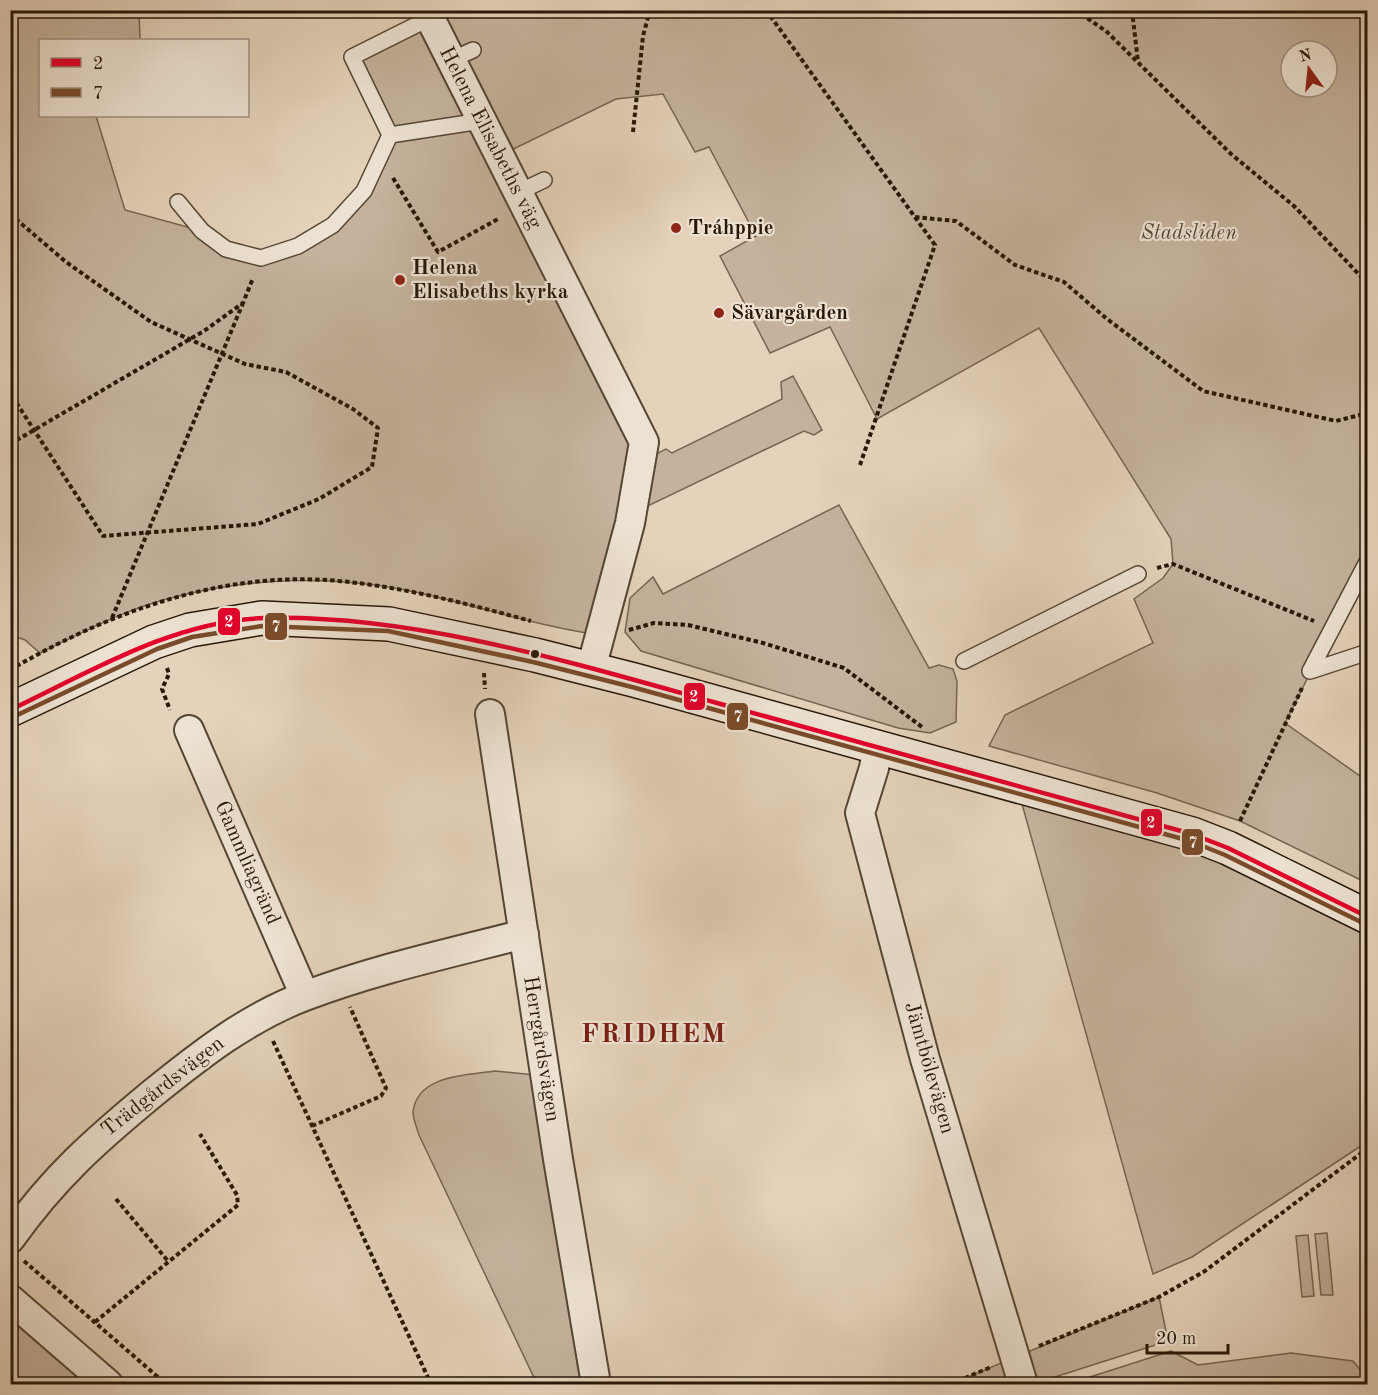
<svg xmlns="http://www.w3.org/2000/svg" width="1378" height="1395" viewBox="0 0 1378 1395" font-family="'Old Standard TT',serif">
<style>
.green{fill:#c4b29c;stroke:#766452;stroke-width:1.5;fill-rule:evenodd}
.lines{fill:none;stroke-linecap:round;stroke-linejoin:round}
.lane-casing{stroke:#564634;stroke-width:18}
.street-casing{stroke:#564634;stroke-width:32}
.secondary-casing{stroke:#271707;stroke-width:36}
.path{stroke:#271707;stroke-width:4;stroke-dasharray:4.5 3;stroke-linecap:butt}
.lane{stroke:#ede2d2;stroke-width:15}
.street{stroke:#ede2d2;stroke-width:28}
.secondary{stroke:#ede2d2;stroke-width:33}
.bus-1-casing{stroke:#ede2d2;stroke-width:9}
.bus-2-casing{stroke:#ede2d2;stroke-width:9}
.bus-1{stroke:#e4002b;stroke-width:4.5}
.bus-2{stroke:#7a4b2a;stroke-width:4.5}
.poi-dot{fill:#8f2418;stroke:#ede2d2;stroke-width:2}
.bus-dot{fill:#271707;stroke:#ede2d2;stroke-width:2}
.labels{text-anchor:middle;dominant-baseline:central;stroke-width:4.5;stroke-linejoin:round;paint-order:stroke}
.street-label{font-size:21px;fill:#271707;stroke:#ede2d2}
.poi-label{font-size:21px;font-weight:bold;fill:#271707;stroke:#ede2d2;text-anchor:start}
.park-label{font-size:21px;font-style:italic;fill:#564634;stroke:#ede2d2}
.district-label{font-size:27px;font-weight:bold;letter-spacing:1.5px;fill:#7a1f14;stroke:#ede2d2}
.line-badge{stroke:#ede2d2;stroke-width:2}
.badge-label{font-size:16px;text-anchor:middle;font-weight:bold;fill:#fff}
</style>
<rect width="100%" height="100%" fill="#e4d2ba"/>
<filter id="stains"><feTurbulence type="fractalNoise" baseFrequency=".00333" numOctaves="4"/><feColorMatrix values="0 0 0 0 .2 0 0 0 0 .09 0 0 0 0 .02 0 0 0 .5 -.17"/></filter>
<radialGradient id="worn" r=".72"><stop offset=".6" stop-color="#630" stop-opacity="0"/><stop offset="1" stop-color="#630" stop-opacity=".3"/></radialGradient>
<path class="green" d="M 10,11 L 139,11 L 140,40 L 40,40 L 40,116 L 96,116 L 125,210 L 202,231 L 261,258 L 298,246 L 364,191 L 390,135 L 352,57 L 426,11 L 1367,11 L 1367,560 L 1285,723 L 1367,781 L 1367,883 L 1240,821 L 1157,793 L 989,746 L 1005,715 L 1153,643 L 1134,599 L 1163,578 L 1173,564 L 1171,539 L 1039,328 L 877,419 L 830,327 L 770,353 L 720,256 L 756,236 L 709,147 L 695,152 L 663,94 L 616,99 L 499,156 L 642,461 L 666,449 L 672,453 L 782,399 L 781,382 L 793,376 L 822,430 L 814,435 L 804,431 L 631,514 L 600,635 C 534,626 471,603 405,590 C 331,575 252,578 179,596 C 130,607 85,631 40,653 L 25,640 L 11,635 ZM 1291,51 L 1327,51 L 1327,87 L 1291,87 Z
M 839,505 L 929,668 L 939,665 L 953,669 L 957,681 L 956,722 L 930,733 L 898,728 L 641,651 L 625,632 L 630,598 L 653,577 L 663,594 Z
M 1017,786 L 1192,834 L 1367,922 L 1367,1142 L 1192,1257 L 1153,1274 Z
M 495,1071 L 545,1076 L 596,1384 L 537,1384 L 419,1135 C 417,1128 413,1119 413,1112 C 417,1075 467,1075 495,1071 Z
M 1327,1233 L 1333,1295 L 1321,1295 L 1315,1234 Z
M 1308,1235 L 1314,1296 L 1302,1297 L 1296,1236 Z
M 1159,1297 L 1168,1341 L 1033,1384 L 951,1384 Z
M 10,1299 L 108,1384 L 11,1384 Z
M 1171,1351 L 1198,1365 L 1291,1353 L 1353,1361 L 1367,1378 L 1367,1384 L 1068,1384 Z"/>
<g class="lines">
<defs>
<path id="lane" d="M 430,18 L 352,57 L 390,135 L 481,121
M 451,60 L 473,50
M 517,193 L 544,180
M 178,202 L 202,231 L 226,249 L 261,258 L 298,246 L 333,225 L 364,191 L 390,135
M 964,661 L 1138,574
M 1310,671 L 1368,560
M 1310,671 L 1368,652"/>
<path id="street" d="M 426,10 L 644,442 L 630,523 L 591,669
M 490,714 L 558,1159 L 596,1384
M 189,730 L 305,996
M 877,749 L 874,768 L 860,813 L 925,1059 L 1023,1384
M 10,1239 C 54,1177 95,1141 153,1093 C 200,1055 247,1018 305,996 C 376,969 451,953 524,934
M 10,1299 L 108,1384"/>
<path id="secondary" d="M 10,710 L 154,642 L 190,630 L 262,618 L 389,624 L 535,655 L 634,680 L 1192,834 L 1228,848 L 1368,917"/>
</defs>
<use href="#lane" class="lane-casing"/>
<use href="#street" class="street-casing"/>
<use href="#secondary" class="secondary-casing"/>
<path class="path" d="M 766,10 L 935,245 L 860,465
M 1075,10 L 1106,31 L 1231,154 L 1294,206 L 1368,284
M 1132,10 L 1138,62
M 633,132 L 643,36 L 650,10
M 393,178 L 438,252 L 500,218
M 10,214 L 66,262 L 151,322 L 245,364 L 286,372 L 353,409 L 378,428 L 372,467 L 319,499 L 258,524 L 103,536 L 10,393
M 915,217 L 956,221 L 1015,265 L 1064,282 L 1107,319 L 1203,391 L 1336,421 L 1368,413
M 10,444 L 204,331 L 243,303 L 253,278
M 1157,568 L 1173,564 L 1314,621
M 112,618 L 243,303
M 629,630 L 654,623 L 688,625 L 763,643 L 844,668 L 922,727
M 167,668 L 169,674 L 162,689 L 170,710
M 10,670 C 109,612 223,570 339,581 C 404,587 468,604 531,621
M 484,673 L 485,689
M 1240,821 L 1302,688
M 273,1041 L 431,1384
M 312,1126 L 381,1096 L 386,1088 L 350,1007
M 116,1199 L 168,1261
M 24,1261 L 166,1384
M 95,1322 L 238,1205 L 237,1195 L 200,1134
M 1039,1346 L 1159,1297 L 1205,1271 L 1368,1148
M 951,1384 L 991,1367"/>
<use href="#lane" class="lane"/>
<use href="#street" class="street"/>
<use href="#secondary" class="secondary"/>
<defs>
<path id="bus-1" d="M 10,710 C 90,672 173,621 264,618 C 413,614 573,663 717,703 C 875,747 1034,790 1192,834 L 1228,848 L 1368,917"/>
<path id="bus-2" d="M 13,717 L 157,649 L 192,637 L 262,626 L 388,631 L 533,662 L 632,687 L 1190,841 L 1225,855 L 1365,924"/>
</defs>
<use href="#bus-1" class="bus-1-casing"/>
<use href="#bus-2" class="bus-2-casing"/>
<use href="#bus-1" class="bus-1"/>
<use href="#bus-2" class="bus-2"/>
</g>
<g class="poi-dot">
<circle cx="676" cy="228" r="6"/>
<circle cx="400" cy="280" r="6"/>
<circle cx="719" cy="313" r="6"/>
</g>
<circle class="bus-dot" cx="535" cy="654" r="5"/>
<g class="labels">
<g class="street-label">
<text transform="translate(490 138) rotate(63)">Helena Elisabeths väg</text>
<text transform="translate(247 863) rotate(66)">Gammliagränd</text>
<text transform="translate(541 1049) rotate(81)">Herrgårdsvägen</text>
<text transform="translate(929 1068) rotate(74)">Jämtbölevägen</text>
<text transform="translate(163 1087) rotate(-38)">Trädgårdsvägen</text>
</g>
<g class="poi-label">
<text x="688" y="228">Tráhppie</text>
<text x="412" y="268">Helena<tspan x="412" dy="24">Elisabeths kyrka</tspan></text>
<text x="731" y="313">Sävargården</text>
</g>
<g class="park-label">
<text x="1189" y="233">Stadsliden</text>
</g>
<g class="district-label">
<text x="654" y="1034">FRIDHEM</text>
</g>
</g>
<g class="line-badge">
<rect x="217" y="607" width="24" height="29" rx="6" fill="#e4002b"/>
<rect x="264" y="612" width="24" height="29" rx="6" fill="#7a4b2a"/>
<rect x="683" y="682" width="23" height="29" rx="6" fill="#e4002b"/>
<rect x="726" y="702" width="23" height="29" rx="6" fill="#7a4b2a"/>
<rect x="1140" y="808" width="23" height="29" rx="6" fill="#e4002b"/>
<rect x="1181" y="828" width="23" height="28" rx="6" fill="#7a4b2a"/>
</g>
<g class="badge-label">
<text x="229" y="627">2</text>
<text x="276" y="632">7</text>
<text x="694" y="702">2</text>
<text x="738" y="722">7</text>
<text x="1151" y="828">2</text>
<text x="1193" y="848">7</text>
</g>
<rect width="1378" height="1395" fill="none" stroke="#e4d2ba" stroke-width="36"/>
<rect x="12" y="12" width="1354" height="1371" fill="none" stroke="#271707" stroke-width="3"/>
<rect x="18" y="18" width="1342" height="1359" fill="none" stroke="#271707" stroke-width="1.5"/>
<rect x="39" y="39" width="210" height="78" fill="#ede2d2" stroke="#9e9181" stroke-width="1.5"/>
<rect x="51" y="58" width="30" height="9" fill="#e4002b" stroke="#9e9181" stroke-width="1.5"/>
<text x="93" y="69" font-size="18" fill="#271707">2</text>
<rect x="51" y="88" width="30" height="9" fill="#7a4b2a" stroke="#9e9181" stroke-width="1.5"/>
<text x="93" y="99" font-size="18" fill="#271707">7</text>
<g transform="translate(1309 69) rotate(345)"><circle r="28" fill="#ede2d2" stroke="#9e9181" stroke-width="1.5"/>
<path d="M0-4.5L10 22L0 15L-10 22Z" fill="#8f2418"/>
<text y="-9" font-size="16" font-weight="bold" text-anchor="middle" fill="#271707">N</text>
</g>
<path d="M1147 1344v9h81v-9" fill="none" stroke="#271707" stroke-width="3"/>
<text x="1156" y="1344" font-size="18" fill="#271707" stroke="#ede2d2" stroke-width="4.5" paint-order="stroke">20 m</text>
<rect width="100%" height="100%" filter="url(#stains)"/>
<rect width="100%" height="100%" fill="url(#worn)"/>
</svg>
